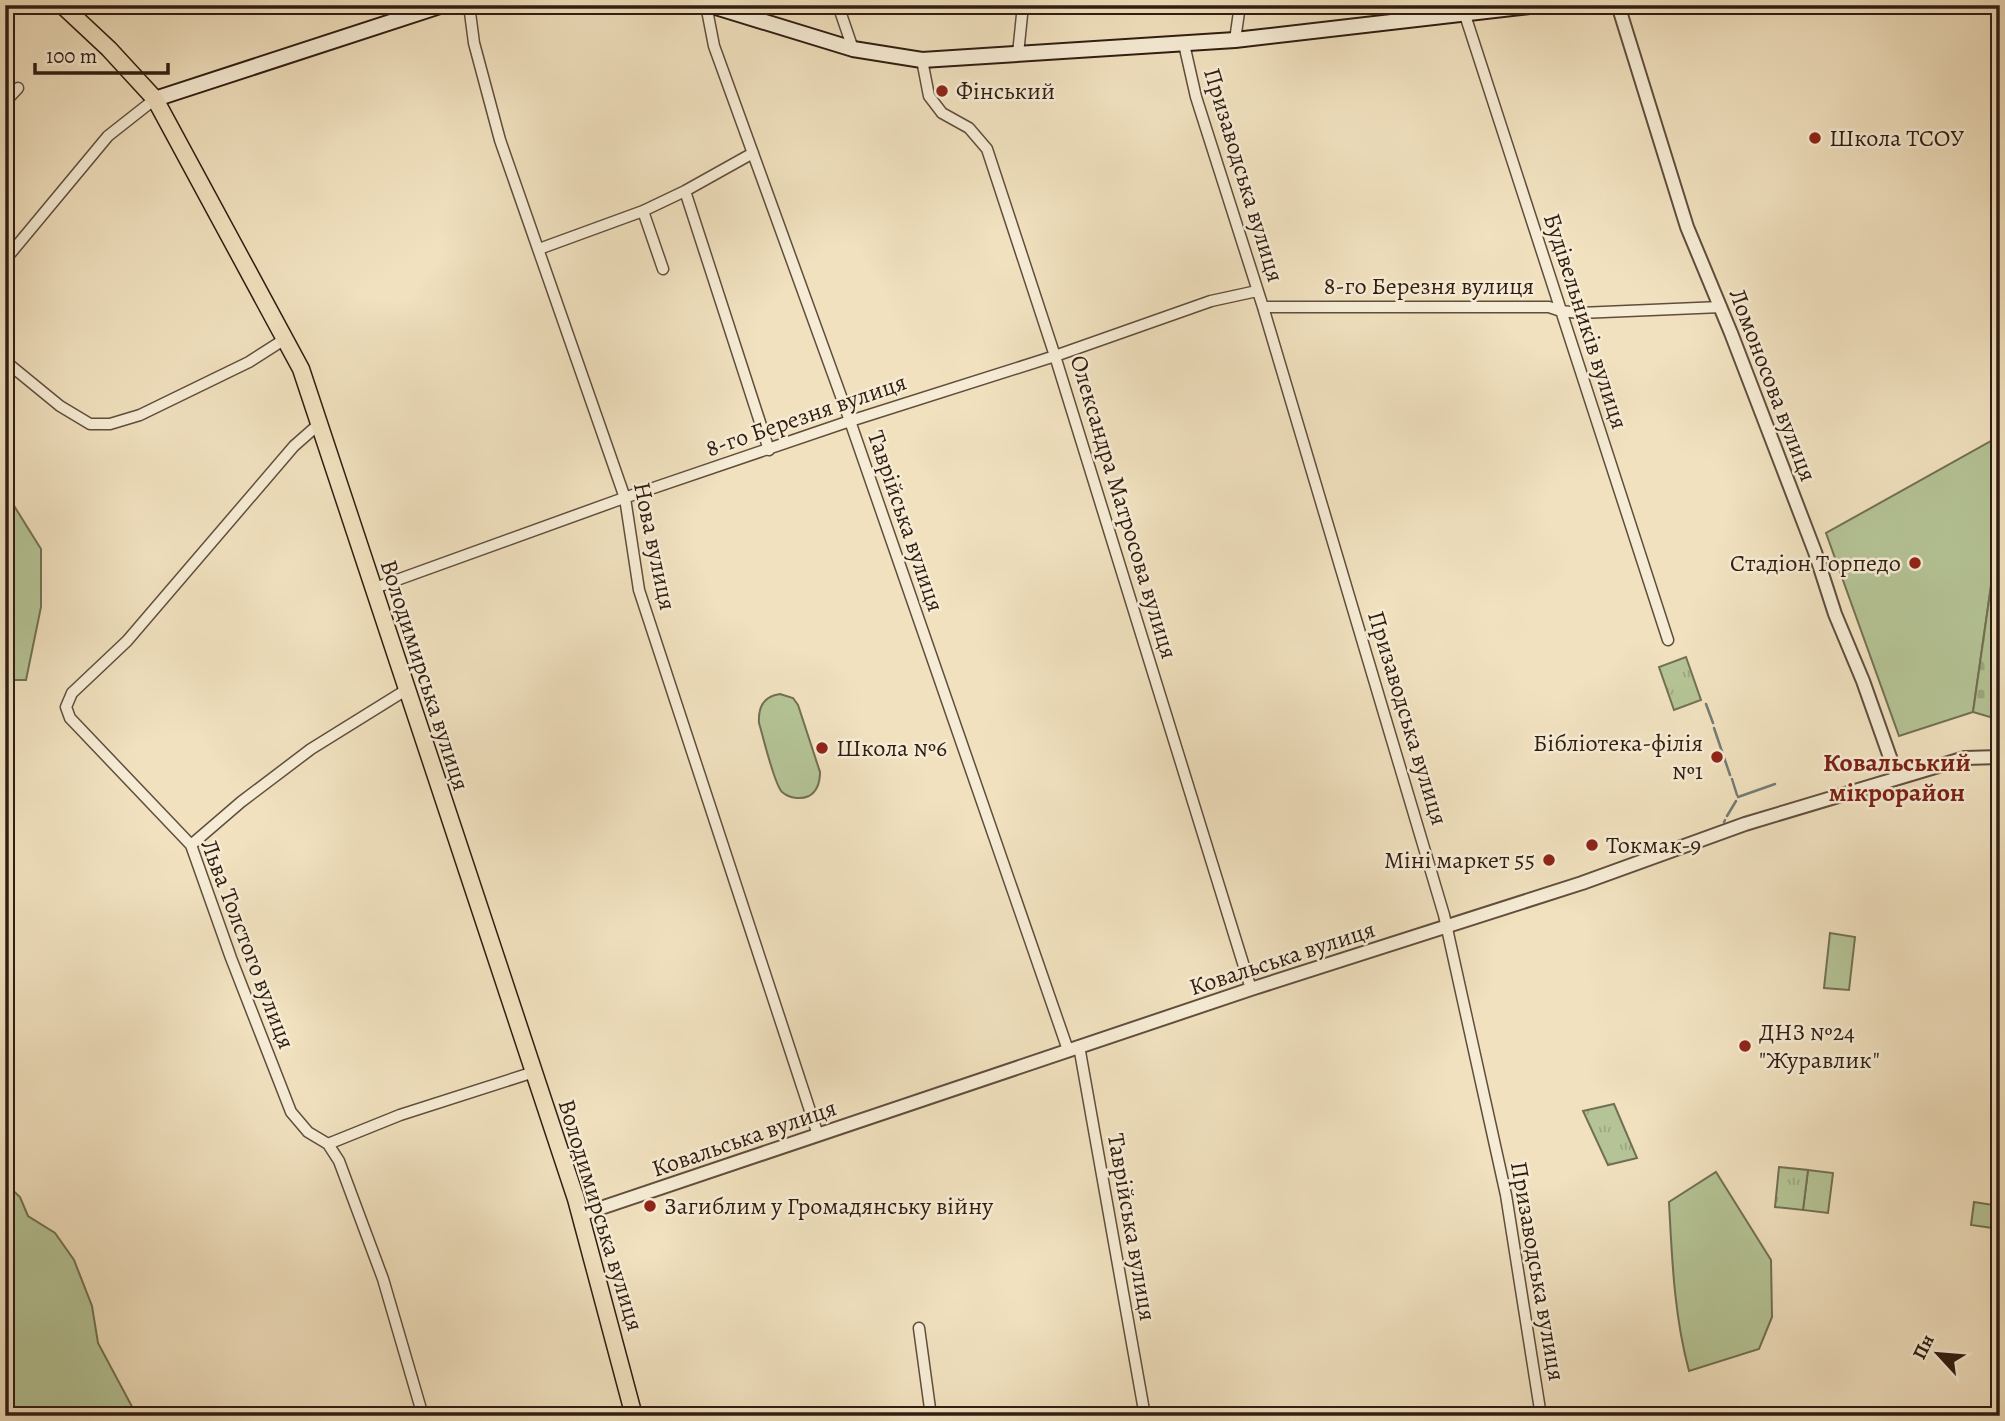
<svg xmlns="http://www.w3.org/2000/svg" width="2005" height="1421" viewBox="0 0 2005 1421" font-family="Alegreya,serif">
<style>
.green{fill:#b5c496;stroke:#727054;stroke-width:2}
.cemetery{fill:url(#cemetery-stones);stroke:#727054;stroke-width:2}
.park{fill:url(#park-tufts);stroke:#727054;stroke-width:2}
.lines{fill:none;stroke-linecap:round;stroke-linejoin:round}
.stream{stroke:#727c77;stroke-width:2.5}
.minor-casing{stroke:#604e3d;stroke-width:13}
.tertiary-casing{stroke:#604e3d;stroke-width:16}
.secondary-casing{stroke:#301d12;stroke-width:18}
.primary-casing{stroke:#301d12;stroke-width:19}
.minor{stroke:#f6ecd5;stroke-width:10}
.tertiary{stroke:#f6ecd5;stroke-width:12}
.secondary{stroke:#f6ecd5;stroke-width:14}
.primary{stroke:#f1e1bf;stroke-width:16}
.poi-dot{fill:#8f2418;stroke:#f6ecd5;stroke-width:2.5}
.labels{text-anchor:middle;dominant-baseline:central;stroke-width:5;stroke-linejoin:round;paint-order:stroke}
.poi-label{font-size:24px;fill:#301d12;stroke:#f6ecd5;text-anchor:start}
.street-label{font-size:24px;fill:#301d12;stroke:#f6ecd5}
.neighbourhood-label{font-size:26px;font-weight:bold;fill:#7a1f14;stroke:#f6ecd5}
</style>
<defs>
<pattern id="cemetery-stones" width="16" height="16" patternUnits="userSpaceOnUse" patternTransform="scale(1.75)"><rect width="16" height="16" fill="#b5c496"/><path d="M2 7V4a2 2 0 0 1 4 0v3zM10 15v-3a2 2 0 0 1 4 0v3z" fill="#9ca880"/></pattern>
<pattern id="park-tufts" width="24" height="20" patternUnits="userSpaceOnUse" patternTransform="scale(1.75)"><rect width="24" height="20" fill="#b5c496"/><path d="M3 7l-1-3M5 7V3M7 7l1-3M15 17l-1-3M17 17v-4M19 17l1-3" fill="none" stroke="#9ca880"/></pattern>
</defs>
<rect width="100%" height="100%" fill="#f1e1bf"/>
<filter id="stains"><feTurbulence type="fractalNoise" baseFrequency=".00286" numOctaves="4"/><feColorMatrix values="0 0 0 0 .2 0 0 0 0 .09 0 0 0 0 .02 0 0 0 .5 -.17"/></filter>
<radialGradient id="worn" r=".72"><stop offset=".6" stop-color="#630" stop-opacity="0"/><stop offset="1" stop-color="#630" stop-opacity=".3"/></radialGradient>
<path class="green" d="M 2000,436 L 2000,523 L 1973,712 L 1899,736 L 1826,533 Z
M 5,496 L 11,501 L 41,549 L 41,607 L 26,680 L 5,680 Z
M 780,694 L 793,698 L 798,705 L 820,772 C 820,781 818,791 809,796 C 800,800 789,798 782,792 C 774,784 763,736 759,723 C 758,707 764,696 780,694 Z
M 1830,933 L 1855,937 L 1849,990 L 1824,988 Z
M 1808,1170 L 1833,1173 L 1828,1213 L 1803,1210 Z
M 1716,1172 L 1771,1260 L 1772,1317 L 1759,1349 L 1689,1371 C 1674,1315 1672,1259 1669,1202 Z
M 5,1183 L 20,1197 L 28,1216 L 55,1233 L 74,1260 L 92,1306 L 98,1343 L 137,1416 L 5,1416 Z
M 1974,1202 L 2000,1206 L 2000,1229 L 1971,1225 Z"/>
<path class="cemetery" d="M 2000,523 L 2000,720 L 1973,712 Z"/>
<path class="park" d="M 1686,657 L 1701,700 L 1674,710 L 1659,667 Z
M 1614,1104 L 1637,1158 L 1608,1165 L 1583,1111 Z
M 1779,1167 L 1808,1170 L 1803,1210 L 1775,1207 Z"/>
<g class="lines">
<path class="stream" d="M 1706,704 L 1713,723
M 1714,728 L 1730,775
M 1732,779 L 1737,795
M 1738,797 L 1775,784
M 1727,816 L 1736,801
M 1724,822 L 1725,820"/>
<defs>
<path id="minor" d="M 469,5 L 474,43 L 500,140 L 625,498 L 639,590 L 818,1135
M 706,5 L 714,46 L 850,421 L 1068,1050
M 838,5 L 853,49
M 1465,15 L 1668,640
M 1235,40 L 1240,5
M 1184,44 L 1196,97 L 1263,307 L 1444,915 L 1506,1195 L 1541,1416
M 1018,54 L 1023,5
M 922,60 L 929,96 L 942,113 L 969,128 L 987,149 L 1055,356 L 1251,989
M 5,102 L 18,88
M 685,191 L 769,450
M 643,211 L 663,269
M 539,249 L 643,211 L 685,191 L 753,153
M 5,260 L 108,136 L 155,99
M 1263,307 L 1549,307 L 1561,311 L 1580,313 L 1721,307
M 5,361 L 60,406 L 90,424 L 110,424 L 140,415 L 249,362 L 285,339
M 319,424 L 294,446 L 127,641 L 72,693 L 66,707 L 70,718 L 191,845 L 231,958 L 291,1112 L 308,1132 L 328,1144 L 339,1161 L 383,1279 L 423,1416
M 372,589 L 621,499 L 844,423 L 1055,356 L 1211,301 L 1257,291
M 191,845 L 241,802 L 311,749 L 406,690
M 1079,1046 L 1145,1416
M 328,1144 L 400,1115 L 534,1072
M 919,1328 L 931,1416"/>
<path id="tertiary" d="M 1618,5 L 1687,227 L 1731,333 L 1815,552 L 1835,614 L 1863,681 L 1897,777
M 580,1215 L 1251,989 L 1582,883 L 1745,824 L 1965,758 L 2000,757"/>
<path id="secondary" d="M 709,5 L 853,49 L 922,60 L 1235,40 L 1538,5
M 155,99 L 443,5"/>
<path id="primary" d="M 62,5 L 109,49 L 155,99 L 301,369 L 576,1199 L 634,1416"/>
</defs>
<use href="#minor" class="minor-casing"/>
<use href="#tertiary" class="tertiary-casing"/>
<use href="#secondary" class="secondary-casing"/>
<use href="#primary" class="primary-casing"/>
<use href="#minor" class="minor"/>
<use href="#tertiary" class="tertiary"/>
<use href="#secondary" class="secondary"/>
<use href="#primary" class="primary"/>
</g>
<g class="poi-dot">
<circle cx="942" cy="91" r="7"/>
<circle cx="1815" cy="138" r="7"/>
<circle cx="1915" cy="563" r="7"/>
<circle cx="822" cy="748" r="7"/>
<circle cx="1717" cy="757" r="7"/>
<circle cx="1592" cy="845" r="7"/>
<circle cx="1549" cy="860" r="7"/>
<circle cx="1745" cy="1046" r="7"/>
<circle cx="650" cy="1206" r="7"/>
</g>
<g class="labels">
<g class="poi-label">
<text x="956" y="91">Фінський</text>
<text x="1829" y="138">Школа ТСОУ</text>
<text x="1901" y="563" text-anchor="end">Стадіон Торпедо</text>
<text x="1703" y="743" text-anchor="end">Бібліотека-філія<tspan x="1703" dy="28">№1</tspan></text>
<text x="836" y="748">Школа №6</text>
<text x="1606" y="845">Токмак-9</text>
<text x="1535" y="860" text-anchor="end">Міні маркет 55</text>
<text x="1759" y="1032">ДНЗ №24<tspan x="1759" dy="28">"Журавлик"</tspan></text>
<text x="664" y="1206">Загиблим у Громадянську війну</text>
</g>
<g class="street-label">
<text transform="translate(1244 175) rotate(73)">Призаводська вулиця</text>
<text x="1429" y="286">8-го Березня вулиця</text>
<text transform="translate(1586 321) rotate(72)">Будівельників вулиця</text>
<text transform="translate(1773 385) rotate(69)">Ломоносова вулиця</text>
<text transform="translate(806 415) rotate(-19)">8-го Березня вулиця</text>
<text transform="translate(1124 507) rotate(73)">Олександра Матросова вулиця</text>
<text transform="translate(906 521) rotate(71)">Таврійська вулиця</text>
<text transform="translate(655 546) rotate(78)">Нова вулиця</text>
<text transform="translate(425 675) rotate(72)">Володимирська вулиця</text>
<text transform="translate(1408 718) rotate(73)">Призаводська вулиця</text>
<text transform="translate(248 944) rotate(69)">Льва Толстого вулиця</text>
<text transform="translate(1282 958) rotate(-18)">Ковальська вулиця</text>
<text transform="translate(744 1138) rotate(-19)">Ковальська вулиця</text>
<text transform="translate(601 1215) rotate(73)">Володимирська вулиця</text>
<text transform="translate(1132 1227) rotate(80)">Таврійська вулиця</text>
<text transform="translate(1538 1271) rotate(80)">Призаводська вулиця</text>
</g>
<g class="neighbourhood-label">
<text x="1897" y="762">Ковальський<tspan x="1897" dy="30">мікрорайон</tspan></text>
</g>
</g>
<rect width="2005" height="1421" fill="none" stroke="#f1e1bf" stroke-width="28"/>
<rect x="7" y="7" width="1991" height="1407" fill="none" stroke="#301d12" stroke-width="3.5"/>
<rect x="14" y="14" width="1977" height="1393" fill="none" stroke="#301d12" stroke-width="2"/>
<g transform="translate(1938 1354) rotate(296)" stroke="#f6ecd5" stroke-width="5" paint-order="stroke">
<path d="M0-5L12 26L0 18L-12 26Z" fill="#301d12"/>
<text y="-10" font-size="19" font-weight="bold" text-anchor="middle" fill="#301d12">Пн</text>
</g>
<path d="M35 63v10h133v-10" fill="none" stroke="#301d12" stroke-width="3.5"/>
<text x="46" y="63" font-size="21" fill="#301d12" stroke="#f6ecd5" stroke-width="5" paint-order="stroke">100 m</text>
<rect width="100%" height="100%" filter="url(#stains)"/>
<rect width="100%" height="100%" fill="url(#worn)"/>
</svg>
